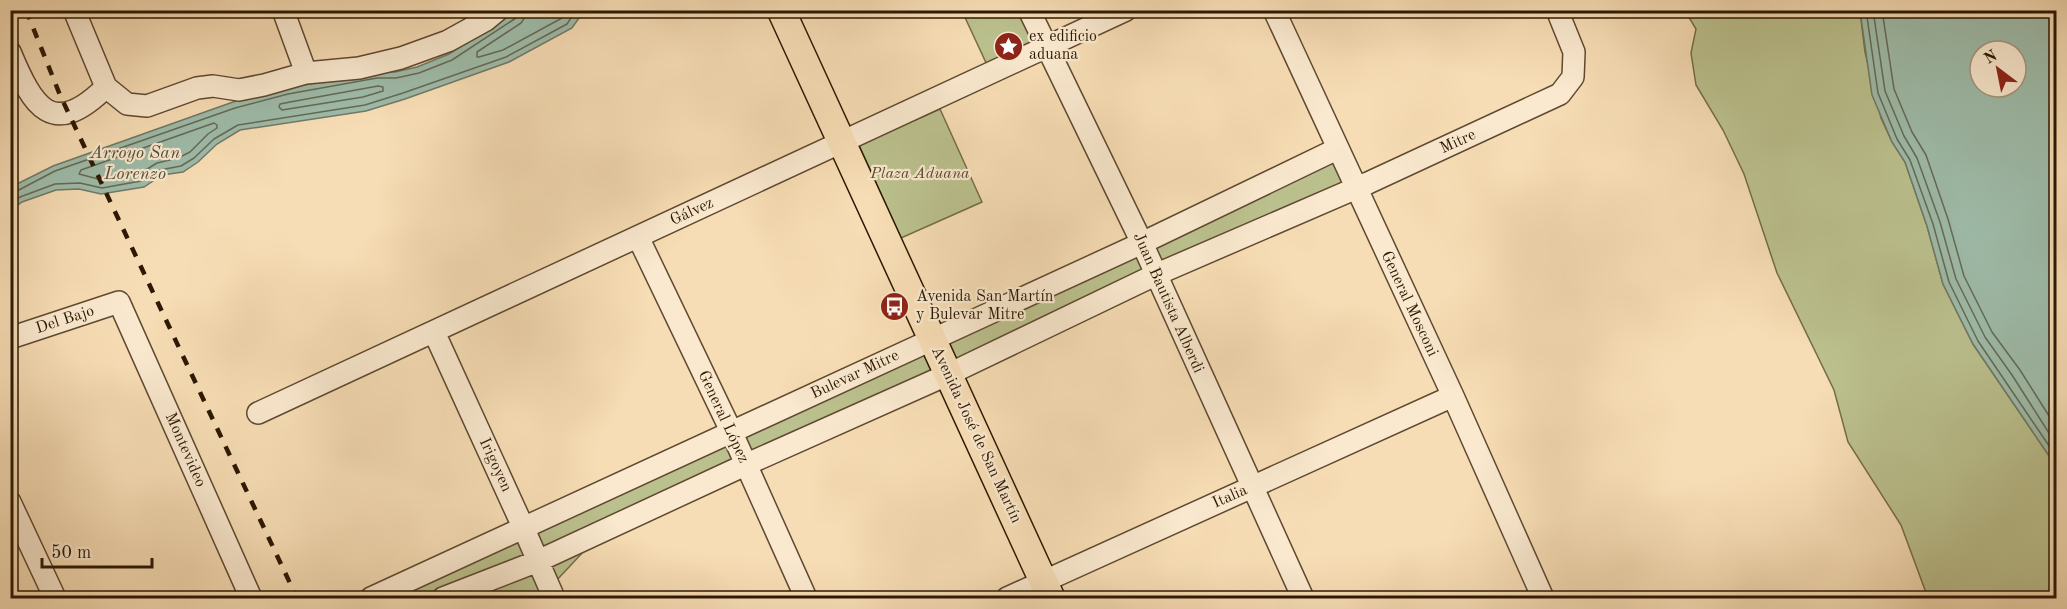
<svg xmlns="http://www.w3.org/2000/svg" width="2067" height="609" viewBox="0 0 2067 609" font-family="'Old Standard TT',serif">
<style>
.green{fill:#bbc18e;stroke:#746c48;stroke-width:1.5}
.water{fill:#9ebcaa;stroke:#707a67;stroke-width:1.5;fill-rule:evenodd}
.lines{fill:none;stroke-linecap:round;stroke-linejoin:round}
.shore{stroke:#656a56;stroke-width:1.5}
.minor-casing{stroke:#5f4930;stroke-width:24}
.major-casing{stroke:#2c1803;stroke-width:30}
.minor{stroke:#fae9cf;stroke-width:21}
.major{stroke:#f7ddb5;stroke-width:27}
.rail{stroke:#2c1803;stroke-width:4.5;stroke-dasharray:10 10;stroke-linecap:butt}
.labels{text-anchor:middle;dominant-baseline:central;stroke-width:4.5;stroke-linejoin:round;paint-order:stroke}
.poi-label{font-size:16px;fill:#2c1803;stroke:#fae9cf;text-anchor:start}
.street-label{font-size:16px;fill:#2c1803;stroke:#fae9cf}
.park-label{font-size:16px;font-style:italic;fill:#574b2d;stroke:#fae9cf}
.water-label{font-size:18px;font-style:italic;fill:#54513d;stroke:#fae9cf}
</style>
<rect width="100%" height="100%" fill="#f7ddb5"/>
<filter id="stains"><feTurbulence type="fractalNoise" baseFrequency=".00333" numOctaves="4"/><feColorMatrix values="0 0 0 0 .2 0 0 0 0 .09 0 0 0 0 .02 0 0 0 .5 -.17"/></filter>
<radialGradient id="worn" r=".72"><stop offset=".6" stop-color="#630" stop-opacity="0"/><stop offset="1" stop-color="#630" stop-opacity=".3"/></radialGradient>
<path class="green" d="M 962,11 L 1023,11 L 1038,43 L 988,67 Z
M 1680,11 L 1860,11 L 1865,52 L 1881,118 L 1892,142 L 1905,162 L 1927,226 L 1943,284 L 1973,344 L 2056,466 L 2056,598 L 1928,598 L 1901,525 L 1848,442 L 1834,390 L 1777,273 L 1744,174 L 1723,130 L 1696,85 L 1691,53 L 1696,29 L 1690,19 Z
M 940,109 L 982,202 L 901,238 L 859,145 Z
M 1337,149 L 1355,188 L 584,551 L 540,598 L 371,598 Z"/>
<path class="water" d="M 516,11 L 584,11 L 572,28 L 509,62 L 405,99 L 366,111 L 240,130 L 217,144 L 198,162 L 183,172 L 162,175 L 144,187 L 101,194 L 79,189 L 56,190 L 22,202 L 11,210 L 11,187 L 53,166 L 233,102 L 287,88 L 377,72 L 395,72 L 417,67 L 449,54 Z
M 1860,11 L 2056,11 L 2056,466 L 1973,344 L 1943,284 L 1927,226 L 1905,162 L 1892,142 L 1872,95 ZM 1980,51 L 2016,51 L 2016,87 L 1980,87 Z"/>
<g class="lines">
<path class="shore" d="M 526,10 L 525,17 L 521,23 L 477,52 L 477,57 L 479,57 L 503,50 L 562,18 L 567,10
M 1866,10 L 1878,93 L 1897,139 L 1910,160 L 1933,224 L 1949,282 L 1978,341 L 2056,456
M 1873,10 L 1885,91 L 1904,136 L 1917,158 L 1940,222 L 1956,279 L 1985,337 L 2012,375 L 2056,444
M 1882,10 L 1894,89 L 1912,132 L 1926,155 L 1948,219 L 1964,276 L 1992,332 L 2020,370 L 2056,427
M 378,86 L 383,87 L 383,91 L 363,97 L 282,110 L 279,107 L 280,104 L 290,102 Z
M 214,123 L 217,125 L 217,128 L 208,134 L 190,152 L 178,158 L 157,163 L 139,174 L 102,180 L 79,174 L 81,170 Z
M 10,192 L 15,192 L 55,171 L 235,108 L 288,94 L 377,78 L 396,78 L 419,73 L 452,60 L 516,18 L 519,10
M 10,203 L 20,197 L 55,184 L 80,183 L 102,188 L 141,181 L 160,170 L 181,166 L 194,158 L 214,139 L 238,125 L 365,105 L 403,93 L 506,57 L 567,24 L 576,10"/>
<defs>
<path id="minor" d="M 74,10 L 106,87 L 127,104 L 147,106 L 197,88 L 213,86 L 239,90 L 264,85 L 306,73 L 359,68 L 401,58 L 448,41 L 486,20 L 498,10
M 283,10 L 306,73
M 1029,10 L 1142,243 L 1303,598
M 1274,10 L 1453,396 L 1543,598
M 10,52 C 33,107 52,140 106,87
M 638,237 L 732,433 L 806,598
M 434,332 L 524,529 L 554,598
M 10,338 L 119,302 L 251,598
M 258,413 L 1126,10
M 10,502 L 55,598
M 371,598 L 1142,243 L 1337,149
M 443,598 L 538,561 L 745,465 L 949,374 L 1155,275 L 1368,183 L 1560,94 L 1573,77 L 1574,52 L 1557,10
M 1007,598 L 1453,396"/>
<path id="major" d="M 781,10 L 1051,598"/>
</defs>
<use href="#minor" class="minor-casing"/>
<use href="#major" class="major-casing"/>
<use href="#minor" class="minor"/>
<use href="#major" class="major"/>
<path class="rail" d="M 26,10 L 60,95 L 297,598"/>
</g>
<defs>
<symbol id="sight-disc" viewBox="-11 -11 22 22"><circle r="9.5" fill="#8f2418" stroke="#fae9cf"/><path d="M0-6L1.8-2.2L6-1.7L2.9 1.2L3.7 5.4L0 3.3L-3.7 5.4L-2.9 1.2L-6-1.7L-1.8-2.2Z" fill="#fff"/></symbol>
<symbol id="bus-disc" viewBox="-11 -11 22 22"><circle r="9.5" fill="#8f2418" stroke="#fae9cf"/><path d="M-5-6H5V4H4V6H2V4H-2V6H-4V4H-5ZM-3.5-4V0h7V-4ZM-3.5 1.2v1.5H-2V1.2ZM2 1.2v1.5H3.5V1.2Z" fill="#fff"/></symbol>
</defs>
<g fill-rule="evenodd">
<use href="#sight-disc" x="992" y="30" width="33" height="33"/>
<use href="#bus-disc" x="878" y="290" width="33" height="33"/>
</g>
<g class="labels">
<g class="poi-label">
<text x="1029" y="37">ex edificio<tspan x="1029" dy="18">aduana</tspan></text>
<text x="916" y="297">Avenida San Martín<tspan x="916" dy="18">y Bulevar Mitre</tspan></text>
</g>
<g class="street-label">
<text transform="translate(1458 142) rotate(-25)">Mitre</text>
<text transform="translate(692 212) rotate(-25)">Gálvez</text>
<text transform="translate(1168 303) rotate(66)">Juan Bautista Alberdi</text>
<text transform="translate(1409 304) rotate(65)">General Mosconi</text>
<text transform="translate(65 320) rotate(-18)">Del Bajo</text>
<text transform="translate(855 375) rotate(-25)">Bulevar Mitre</text>
<text transform="translate(723 417) rotate(65)">General López</text>
<text transform="translate(976 435) rotate(65)">Avenida José de San Martín</text>
<text transform="translate(185 450) rotate(66)">Montevideo</text>
<text transform="translate(495 465) rotate(65)">Irigoyen</text>
<text transform="translate(1230 497) rotate(-24)">Italia</text>
</g>
<g class="park-label">
<text x="920" y="174">Plaza Aduana</text>
</g>
<g class="water-label">
<text x="135" y="153">Arroyo San<tspan x="135" dy="21">Lorenzo</tspan></text>
</g>
</g>
<rect width="2067" height="609" fill="none" stroke="#f7ddb5" stroke-width="36"/>
<rect x="12" y="12" width="2043" height="585" fill="none" stroke="#2c1803" stroke-width="3"/>
<rect x="18" y="18" width="2031" height="573" fill="none" stroke="#2c1803" stroke-width="1.5"/>
<g transform="translate(1998 69) rotate(328)"><circle r="28" fill="#fae9cf" stroke="#a8957d" stroke-width="1.5"/>
<path d="M0-4.5L10 22L0 15L-10 22Z" fill="#8f2418"/>
<text y="-9" font-size="16" font-weight="bold" text-anchor="middle" fill="#2c1803">N</text>
</g>
<path d="M42 558v9h110v-9" fill="none" stroke="#2c1803" stroke-width="3"/>
<text x="51" y="558" font-size="18" fill="#2c1803" stroke="#fae9cf" stroke-width="4.5" paint-order="stroke">50 m</text>
<rect width="100%" height="100%" filter="url(#stains)"/>
<rect width="100%" height="100%" fill="url(#worn)"/>
</svg>
